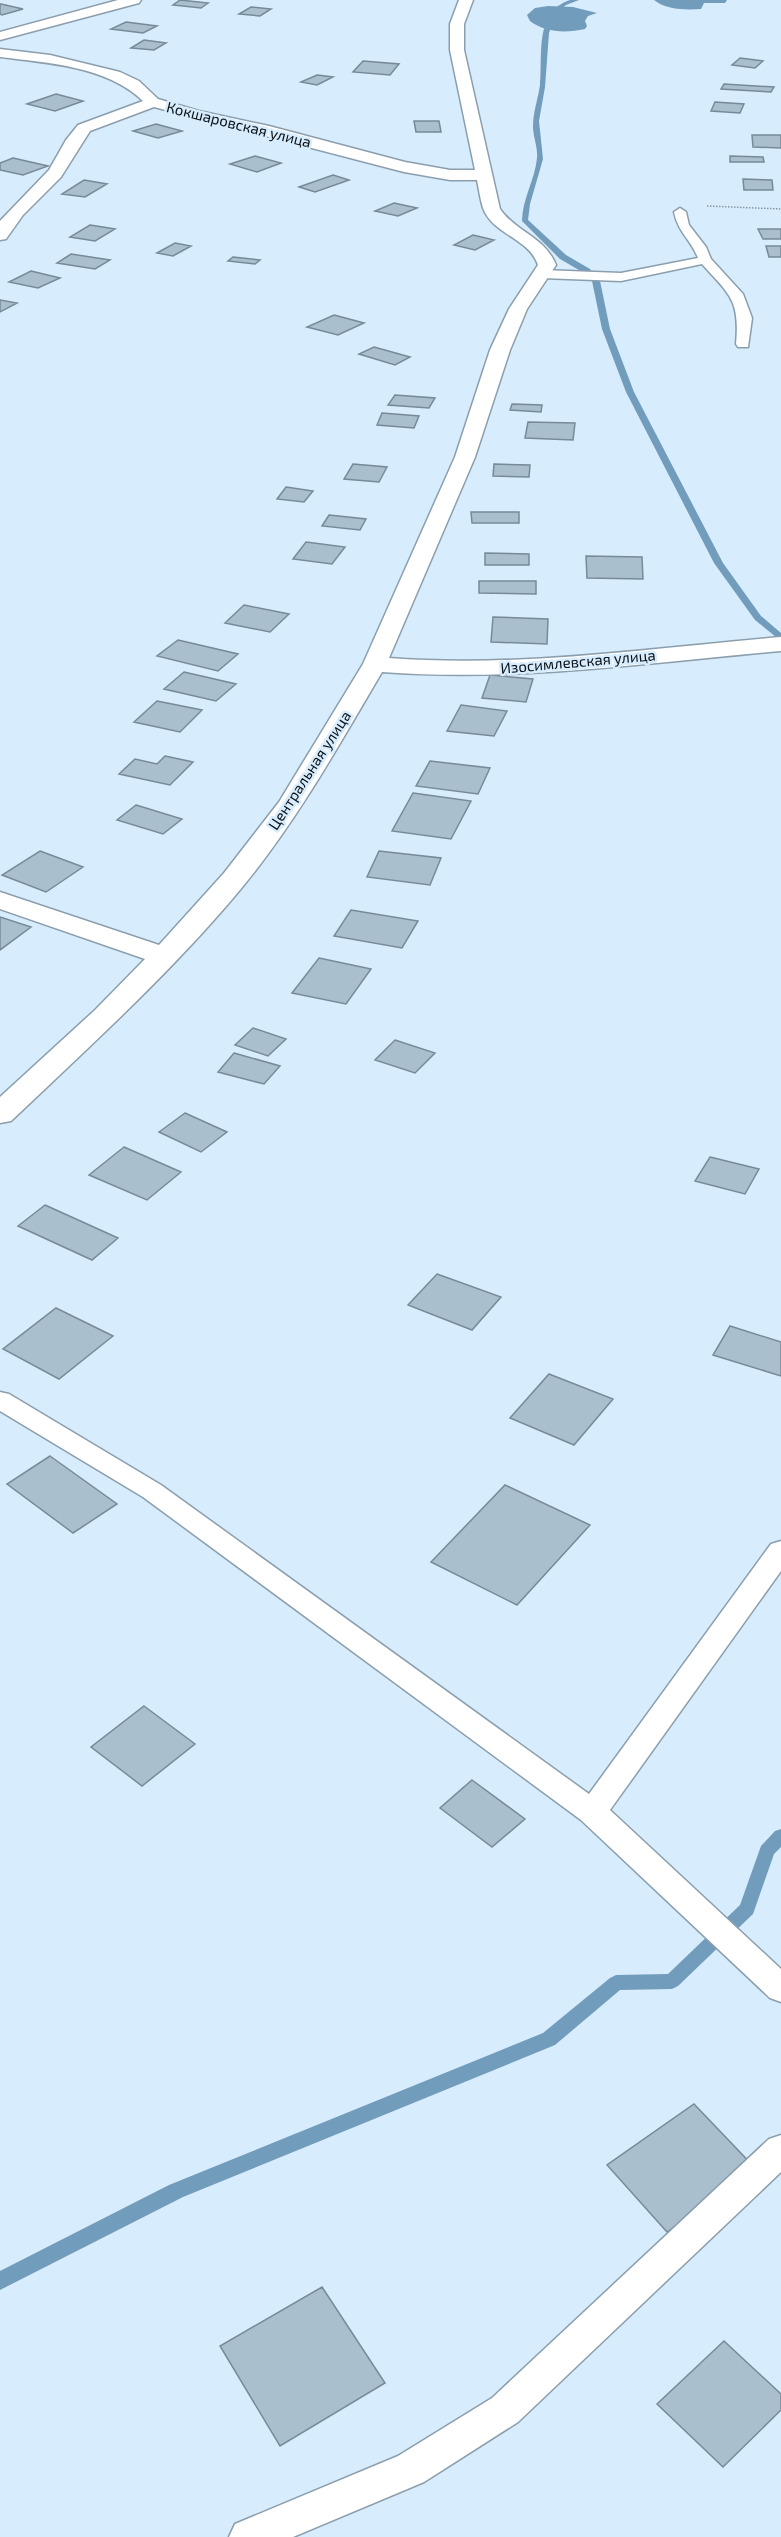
<svg xmlns="http://www.w3.org/2000/svg" width="781" height="2537" viewBox="0 0 781 2537" font-family="'Exo 2',sans-serif">
<style>
.water{fill:#729cbb}
.lines{fill:none;stroke-linecap:round;stroke-linejoin:round}
.stream{fill:#729cbb;fill-rule:evenodd}
.building{fill:#aabfce;stroke:#778a99;stroke-width:1.5}
.lane-casing{stroke:#8b9ead;stroke-width:3}
.street-casing{stroke:#8b9ead;stroke-width:3}
.path{stroke:#8695a1;stroke-width:1.5;stroke-dasharray:1.5 1.5;stroke-linecap:butt}
.lane{fill:#fff;fill-rule:evenodd}
.street{fill:#fff;fill-rule:evenodd}
.labels{text-anchor:middle;dominant-baseline:central;stroke-width:5;stroke-linejoin:round;paint-order:stroke}
.far-street-label{font-size:15px;fill:#091015;stroke:#d7ecfc}
</style>
<rect width="100%" height="100%" fill="#d7ecfc"/>
<path class="water" d="M 654,0 L 727,0 L 725,3 L 704,3 L 701,9 C 686,10 666,10 654,0 Z
M 548,6 L 573,7 L 597,13 L 588,16 L 585,21 L 587,26 L 585,29 C 566,33 546,33 530,21 L 527,15 L 535,8 Z"/>
<g class="lines">
<path class="stream" d="M 570,0 L 579,0 L 566,5 L 557,12 L 549,33 L 545,87 L 539,121 L 543,159 L 530,204 L 528,220 L 566,255 L 590,269 L 600,281 L 610,329 L 634,392 L 723,563 L 761,616 L 781,633 L 781,641 L 755,620 L 714,563 L 626,392 L 602,329 L 592,281 L 584,273 L 560,259 L 522,221 C 522,199 535,180 537,158 C 538,147 533,137 533,126 C 533,112 538,99 540,85 C 543,55 534,12 570,0 Z
M 781,1829 L 781,1847 L 774,1854 L 753,1914 L 678,1986 L 672,1989 L 620,1990 L 555,2045 L 183,2197 L 0,2290 L 0,2271 L 169,2185 L 543,2033 L 610,1978 L 616,1975 L 668,1974 L 740,1905 L 761,1846 L 775,1831 Z"/>
</g>
<path class="building" d="M 180,0 L 208,3 L 201,8 L 173,5 Z
M 0,4 L 1,4 L 23,9 L 2,15 L 0,14 Z
M 251,7 L 271,9 L 260,16 L 239,14 Z
M 126,22 L 157,26 L 143,33 L 111,29 Z
M 144,40 L 166,43 L 154,50 L 131,48 Z
M 740,58 L 763,61 L 755,68 L 732,65 Z
M 363,61 L 399,64 L 390,75 L 353,72 Z
M 317,75 L 333,77 L 317,85 L 301,82 Z
M 724,84 L 774,87 L 771,92 L 721,89 Z
M 56,94 L 83,101 L 55,111 L 27,104 Z
M 715,102 L 744,104 L 740,113 L 711,111 Z
M 414,121 L 439,121 L 441,132 L 416,132 Z
M 156,124 L 182,131 L 158,138 L 133,131 Z
M 752,135 L 781,135 L 781,148 L 753,147 Z
M 255,156 L 281,163 L 257,172 L 230,164 Z
M 730,156 L 763,157 L 764,162 L 730,162 Z
M 13,158 L 48,166 L 23,175 L 0,170 L 0,163 Z
M 333,175 L 349,180 L 315,192 L 299,187 Z
M 743,179 L 772,180 L 773,190 L 744,190 Z
M 84,180 L 107,184 L 85,197 L 62,194 Z
M 394,203 L 417,208 L 398,216 L 375,211 Z
M 90,225 L 115,229 L 95,241 L 70,237 Z
M 758,229 L 781,229 L 781,239 L 763,239 Z
M 473,235 L 494,240 L 475,250 L 454,245 Z
M 175,243 L 191,246 L 173,256 L 157,253 Z
M 766,246 L 781,246 L 781,257 L 769,257 Z
M 71,254 L 110,260 L 95,269 L 57,263 Z
M 233,257 L 260,260 L 255,264 L 228,261 Z
M 31,271 L 60,278 L 38,288 L 9,282 Z
M 0,300 L 17,303 L 0,312 Z
M 334,315 L 364,323 L 338,335 L 307,327 Z
M 374,347 L 410,357 L 395,365 L 359,354 Z
M 395,395 L 435,398 L 429,408 L 388,405 Z
M 512,404 L 542,405 L 541,412 L 510,410 Z
M 382,413 L 419,416 L 414,428 L 377,425 Z
M 528,422 L 575,423 L 573,440 L 525,438 Z
M 353,464 L 387,467 L 379,482 L 344,479 Z
M 494,464 L 530,465 L 529,477 L 493,476 Z
M 286,487 L 313,491 L 304,502 L 277,499 Z
M 471,512 L 519,512 L 519,523 L 472,523 Z
M 329,515 L 366,519 L 360,530 L 322,526 Z
M 306,542 L 345,547 L 332,564 L 293,559 Z
M 485,553 L 529,554 L 529,565 L 485,565 Z
M 586,556 L 642,557 L 643,579 L 587,578 Z
M 479,581 L 536,581 L 536,594 L 479,593 Z
M 244,605 L 289,614 L 270,632 L 225,623 Z
M 493,617 L 548,619 L 547,644 L 491,642 Z
M 178,640 L 238,654 L 218,671 L 157,656 Z
M 184,672 L 236,684 L 216,701 L 164,689 Z
M 490,675 L 533,679 L 526,702 L 482,698 Z
M 157,701 L 202,710 L 180,732 L 134,722 Z
M 461,705 L 507,711 L 494,736 L 447,731 Z
M 165,756 L 193,762 L 170,785 L 119,774 L 135,759 L 157,764 Z
M 430,761 L 490,768 L 478,794 L 416,786 Z
M 413,793 L 471,801 L 451,839 L 392,831 Z
M 136,805 L 182,819 L 163,834 L 117,820 Z
M 40,851 L 83,867 L 46,892 L 2,875 Z
M 379,851 L 441,858 L 430,885 L 367,877 Z
M 351,910 L 418,921 L 402,948 L 334,936 Z
M 0,917 L 31,927 L 0,950 Z
M 319,958 L 371,969 L 346,1004 L 292,993 Z
M 253,1028 L 286,1039 L 268,1056 L 235,1045 Z
M 395,1040 L 435,1053 L 415,1073 L 375,1060 Z
M 234,1053 L 280,1066 L 264,1084 L 218,1072 Z
M 185,1113 L 227,1132 L 201,1152 L 159,1132 Z
M 124,1147 L 181,1172 L 147,1200 L 89,1175 Z
M 710,1157 L 759,1169 L 745,1194 L 695,1181 Z
M 45,1205 L 118,1238 L 92,1260 L 18,1226 Z
M 437,1274 L 501,1297 L 472,1330 L 408,1305 Z
M 56,1308 L 113,1336 L 59,1379 L 3,1349 Z
M 730,1326 L 781,1342 L 781,1376 L 713,1355 Z
M 549,1374 L 613,1399 L 574,1445 L 510,1418 Z
M 50,1456 L 117,1504 L 73,1533 L 7,1484 Z
M 505,1485 L 590,1525 L 517,1605 L 431,1562 Z
M 144,1706 L 195,1744 L 142,1786 L 91,1747 Z
M 472,1780 L 525,1819 L 492,1847 L 440,1808 Z
M 694,2104 L 756,2169 L 667,2232 L 607,2165 Z
M 322,2287 L 385,2383 L 280,2446 L 220,2346 Z
M 724,2341 L 781,2394 L 781,2410 L 723,2467 L 657,2404 Z"/>
<g class="lines">
<defs>
<path id="lane" d="M 680,208 L 686,212 L 689,225 L 706,247 L 711,259 L 743,294 L 752,318 L 748,347 L 738,347 L 736,344 C 740,300 730,295 702,264 L 621,281 L 542,278 L 536,274 L 542,270 L 621,273 L 698,258 C 691,240 678,232 674,212 Z
M 0,1392 L 9,1394 L 161,1485 L 589,1794 L 771,1544 L 781,1541 L 781,1571 L 610,1810 L 781,1969 L 781,2002 L 770,1998 L 581,1820 L 143,1497 L 0,1411 Z
M 781,2135 L 781,2172 L 518,2422 L 424,2482 L 293,2537 L 229,2537 L 235,2524 L 398,2456 L 492,2398 L 769,2139 Z"/>
<path id="street" d="M 118,0 L 141,0 L 139,3 L 0,40 L 0,32 Z
M 459,0 L 473,0 L 464,24 L 464,50 L 500,209 C 516,232 545,237 556,265 L 527,309 L 510,350 L 475,457 L 389,658 C 521,668 651,648 781,637 L 781,651 C 648,663 516,682 382,672 C 339,745 298,819 244,885 C 174,970 91,1045 11,1121 L 0,1123 L 0,1097 L 95,1010 L 145,959 L 0,909 L 0,892 L 159,945 L 224,873 L 279,802 L 363,664 L 455,457 L 490,350 L 509,309 L 538,265 C 529,238 493,235 483,208 C 480,199 479,189 477,180 L 450,180 L 404,172 L 154,107 L 90,131 L 61,177 L 23,215 L 6,239 L 0,240 L 0,221 L 49,170 L 66,140 L 78,125 L 143,101 C 107,66 48,63 0,57 L 0,49 L 50,55 L 120,72 L 139,81 L 158,99 L 199,111 L 269,126 L 405,162 L 450,170 L 475,170 L 450,50 L 450,24 Z"/>
</defs>
<use href="#lane" class="lane-casing"/>
<use href="#street" class="street-casing"/>
<path class="path" d="M 707,206 L 781,209"/>
<use href="#lane" class="lane"/>
<use href="#street" class="street"/>
</g>
<g class="labels">
<g class="far-street-label">
<text transform="translate(239 124) rotate(14)">Кокшаровская улица</text>
<text transform="translate(578 661) rotate(-5)">Изосимлевская улица</text>
<text transform="translate(309 770) rotate(-57)">Центральная улица</text>
</g>
</g>
</svg>
